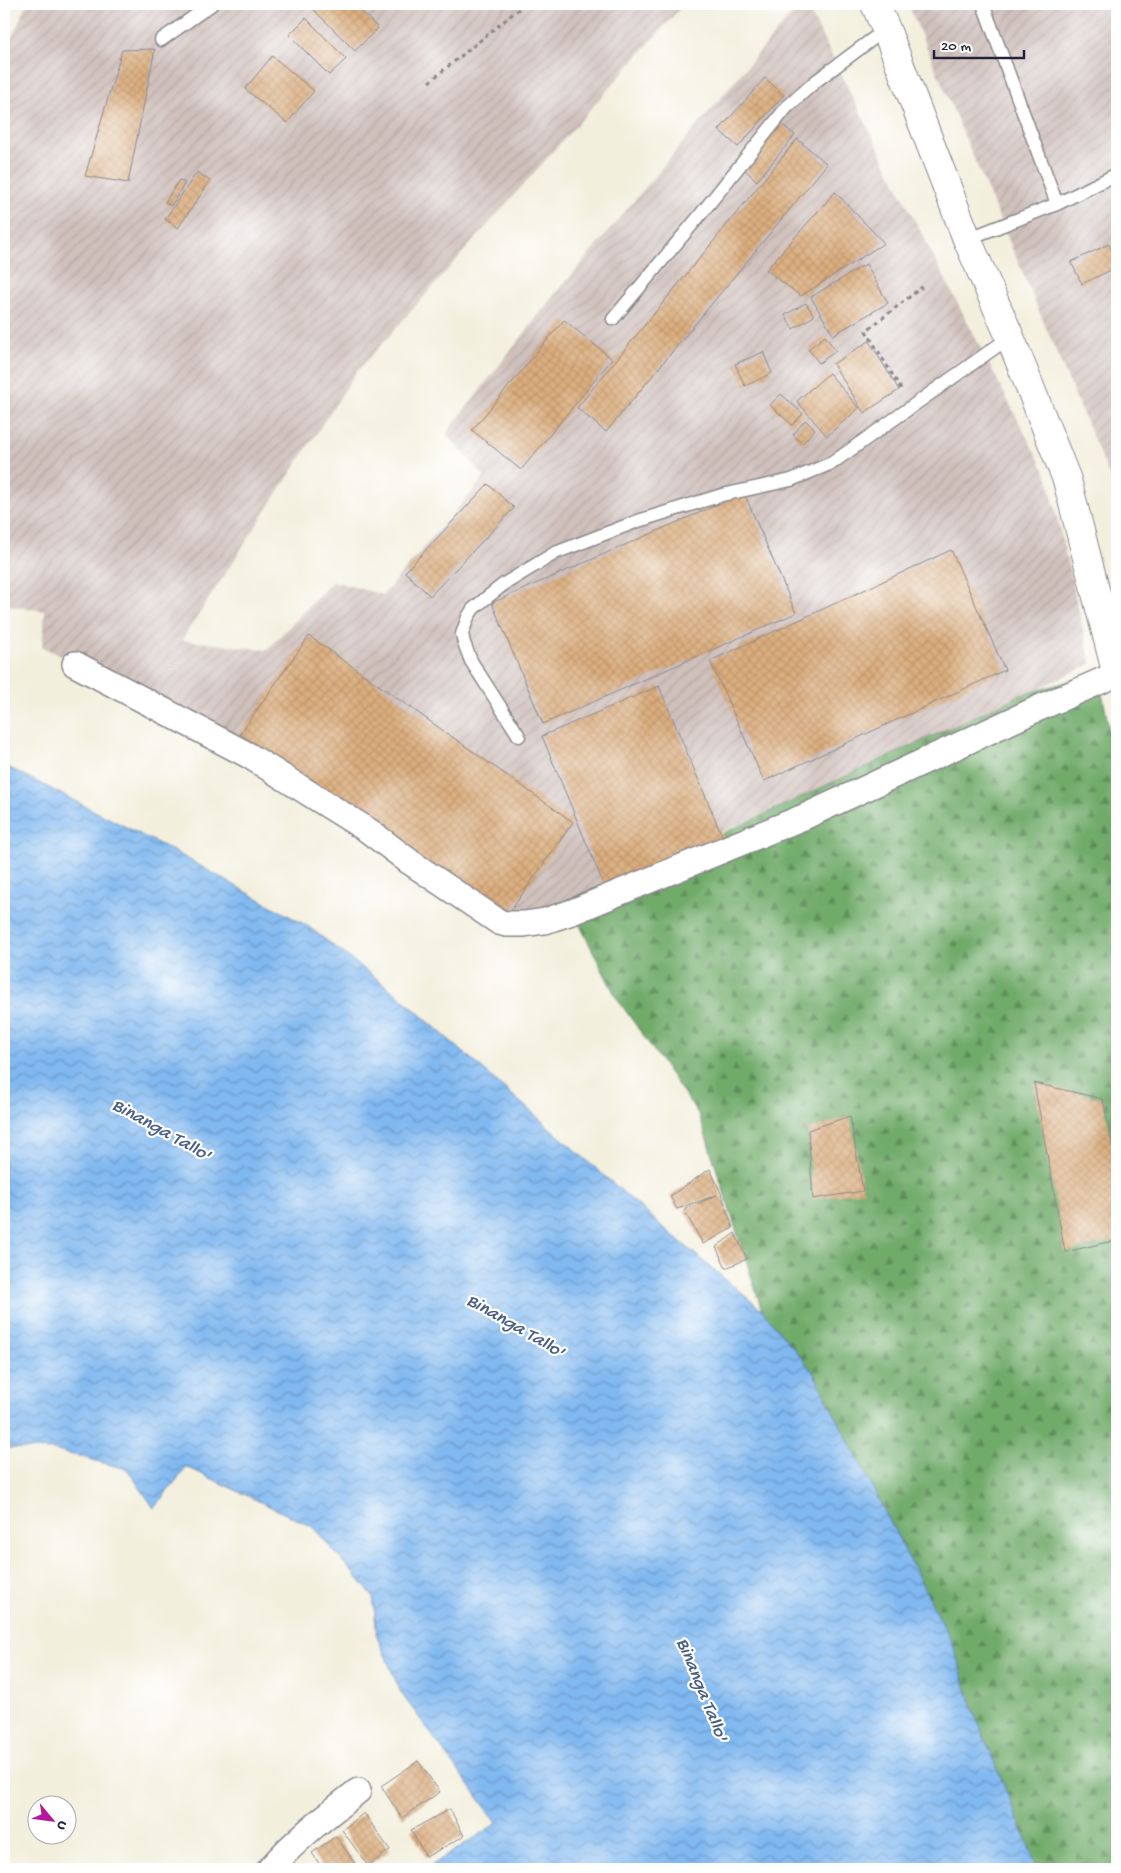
<svg xmlns="http://www.w3.org/2000/svg" width="1121" height="1873" viewBox="0 0 1121 1873" font-family="'Gochi Hand',sans-serif">
<style>
.industrial{fill:url(#industrial-furrows)}
.forest{fill:url(#forest-firs);stroke:#4a6652}
.water{fill:url(#water-waves);stroke:#516d96}
.building{fill:url(#building-cross-hatch)}
.lines{fill:none;stroke-linecap:round;stroke-linejoin:round}
.service-casing{stroke:#8a888c;stroke-width:15}
.minor-casing{stroke:#8a888c;stroke-width:28}
.tertiary-casing{stroke:#8a888c;stroke-width:30}
.path{stroke:#8a888c;stroke-width:3;stroke-dasharray:4 4;stroke-linecap:butt}
.service{stroke:#fff;stroke-width:12}
.minor{stroke:#fff;stroke-width:25}
.tertiary{stroke:#fff;stroke-width:28}
.labels{text-anchor:middle;dominant-baseline:central;stroke-width:4.5;stroke-linejoin:round;paint-order:stroke}
.water-label{font-size:19px;font-style:italic;fill:#485e83;stroke:#fff}
</style>
<defs>
<pattern id="industrial-furrows" width="10" height="10" patternUnits="userSpaceOnUse" patternTransform="scale(1.25)"><rect width="10" height="10" fill="#cfc0bb"/><path d="M-1 1l2-2M0 10L10 0M9 11l2-2" fill="none" stroke="#b1a5a2"/></pattern>
<pattern id="forest-firs" width="22" height="20" patternUnits="userSpaceOnUse" patternTransform="scale(1.25)"><rect width="22" height="20" fill="#71ab6a"/><path d="M5 1l3.5 6h-7zM16 11l3.5 6h-7z" fill="#5c8b58"/></pattern>
<pattern id="water-waves" width="16" height="10" patternUnits="userSpaceOnUse" patternTransform="scale(1.25)"><rect width="16" height="10" fill="#80b8f0"/><path d="M0 5q4-4 8 0t8 0" fill="none" stroke="#6895c4"/></pattern>
<pattern id="building-cross-hatch" width="8" height="8" patternUnits="userSpaceOnUse" patternTransform="scale(1.25)"><rect width="8" height="8" fill="#dcae7e"/><path d="M0 0l8 8M0 8l8-8" fill="none" stroke="#bc956e"/></pattern>
</defs>
<rect width="100%" height="100%" fill="#fff"/>
<filter id="ink" filterUnits="userSpaceOnUse"><feTurbulence type="fractalNoise" baseFrequency=".02" numOctaves="2"/><feDisplacementMap in="SourceGraphic" scale="10" xChannelSelector="R" yChannelSelector="G"/><feConvolveMatrix kernelMatrix="1 2 1 2 8 2 1 2 1" color-interpolation-filters="sRGB"/></filter>
<filter id="wash" filterUnits="userSpaceOnUse"><feTurbulence type="fractalNoise" baseFrequency=".0096" numOctaves="4" result="noise"/><feDisplacementMap in="SourceGraphic" scale="20" xChannelSelector="R" yChannelSelector="G"/><feGaussianBlur stdDeviation="1.12" result="paint"/><feColorMatrix in="noise" values="0 0 0 0 0 0 0 0 0 0 0 0 0 0 0 0 0 1.4 0 .05"/><feComposite in="paint" operator="in"/></filter>
<g filter="url(#wash)">
<rect width="100%" height="100%" fill="#f3efdd"/>
<path class="industrial" d="M 27,4 L 684,4 L 355,374 L 182,640 L 267,650 L 333,581 L 383,595 L 485,477 L 446,434 L 547,304 L 800,4 L 806,4 L 909,209 L 1048,478 L 1091,664 L 789,802 L 546,910 L 509,913 L 214,726 L 42,647 L 45,611 L 4,605 L 4,54 Z
M 908,4 L 1117,4 L 1117,500 L 1111,480 Z"/>
<path class="forest" d="M 1087,676 L 1103,697 L 1117,771 L 1117,1869 L 1038,1869 L 976,1717 L 952,1642 L 813,1372 L 762,1310 L 699,1115 L 616,997 L 567,900 L 672,857 L 1021,695 Z"/>
<path class="water" d="M 4,765 L 177,853 L 309,927 L 398,995 L 664,1228 L 762,1310 L 813,1372 L 952,1642 L 976,1717 L 1038,1869 L 426,1869 L 497,1823 L 401,1693 L 377,1636 L 373,1596 L 313,1527 L 187,1467 L 154,1508 L 127,1469 L 54,1450 L 4,1448 Z"/>
<g id="blocks">
<path class="building" d="M 317,4 L 354,4 L 378,28 L 355,51 L 312,8 Z
M 386,4 L 403,4 L 395,12 Z
M 306,18 L 346,59 L 329,75 L 289,35 Z
M 155,49 L 128,183 L 85,176 L 122,50 Z
M 272,56 L 314,91 L 287,123 L 245,89 Z
M 765,78 L 784,95 L 738,147 L 719,130 Z
M 780,123 L 795,135 L 757,181 L 743,168 Z
M 797,139 L 827,164 L 606,432 L 577,408 Z
M 197,172 L 210,181 L 178,228 L 165,219 Z
M 179,180 L 185,183 L 171,206 L 165,202 Z
M 835,192 L 884,243 L 801,296 L 766,270 Z
M 1109,244 L 1117,261 L 1117,267 L 1082,284 L 1071,262 Z
M 866,264 L 888,303 L 833,335 L 811,297 Z
M 806,303 L 814,316 L 793,329 L 785,315 Z
M 564,320 L 612,359 L 521,470 L 472,430 Z
M 825,336 L 836,351 L 819,363 L 808,349 Z
M 869,341 L 899,390 L 864,413 L 833,364 Z
M 763,352 L 772,373 L 745,386 L 735,364 Z
M 829,373 L 859,408 L 827,436 L 797,401 Z
M 781,394 L 803,414 L 792,425 L 770,405 Z
M 805,420 L 815,429 L 803,443 L 793,435 Z
M 488,484 L 514,508 L 430,596 L 405,572 Z
M 744,493 L 796,613 L 543,724 L 492,603 Z
M 951,550 L 1005,670 L 764,781 L 710,661 Z
M 309,636 L 573,822 L 504,920 L 240,734 Z
M 659,686 L 726,845 L 608,895 L 542,736 Z
M 1034,1083 L 1103,1099 L 1117,1169 L 1117,1240 L 1065,1252 Z
M 850,1116 L 863,1191 L 813,1199 L 808,1130 Z
M 710,1169 L 721,1193 L 733,1228 L 703,1244 L 684,1210 L 717,1195 L 677,1209 L 670,1196 Z
M 735,1233 L 747,1259 L 726,1268 L 716,1247 Z
M 418,1761 L 440,1792 L 402,1818 L 381,1786 Z
M 450,1809 L 464,1836 L 426,1857 L 411,1830 Z
M 364,1813 L 390,1850 L 368,1866 L 342,1830 Z
M 336,1836 L 359,1869 L 323,1869 L 312,1853 Z"/>
</g>
</g>
<g filter="url(#ink)">
<use href="#blocks" fill-opacity="0" stroke="#8a888c" stroke-width="1"/>
<g class="lines">
<defs>
<path id="service" d="M 983,4 L 1057,204
M 161,40 L 212,4
M 967,239 L 1057,204 L 1117,174
M 613,319 L 696,220 L 787,107 L 816,81 L 886,29
M 519,736 L 471,661 L 464,643 L 462,634 L 468,617 L 473,609 L 485,599 L 504,584 L 555,553 L 638,521 L 722,495 L 791,480 L 832,463 L 1010,337"/>
<path id="minor" d="M 75,664 L 248,755 L 369,831 L 410,862 L 499,922 L 506,924 L 524,924 L 545,921 L 572,912 L 806,816 L 1039,708 L 1117,674
M 270,1869 C 296,1839 326,1816 358,1791"/>
<path id="tertiary" d="M 875,4 L 886,29 L 967,239 L 1010,337 L 1067,480 L 1117,675"/>
</defs>
<use href="#service" class="service-casing"/>
<use href="#minor" class="minor-casing"/>
<use href="#tertiary" class="tertiary-casing"/>
<path class="path" d="M 429,82 L 525,4
M 901,389 L 866,331 L 922,287"/>
<use href="#service" class="service"/>
<use href="#minor" class="minor"/>
<use href="#tertiary" class="tertiary"/>
</g>
</g>
<g class="labels">
<g class="water-label">
<text transform="translate(161 1131) rotate(29)">Binanga Tallo'</text>
<text transform="translate(515 1327) rotate(30)">Binanga Tallo'</text>
<text transform="translate(701 1690) rotate(68)">Binanga Tallo'</text>
</g>
</g>
<rect width="1121" height="1873" fill="none" stroke="#fff" stroke-width="20"/>
<g transform="translate(52 1820) rotate(119)"><circle r="24" fill="#ffffff" stroke="#a7a7b1"/>
<path d="M0-4L9 19L0 12L-9 19Z" fill="#b5179e"/>
<text y="-8" font-size="14" font-weight="bold" text-anchor="middle" fill="#22223b">U</text>
</g>
<path d="M934 50v8h90v-8" fill="none" stroke="#22223b" stroke-width="2.5"/>
<text x="941" y="50" font-size="15" fill="#22223b" stroke="#ffffff" stroke-width="4" paint-order="stroke">20 m</text>
</svg>
